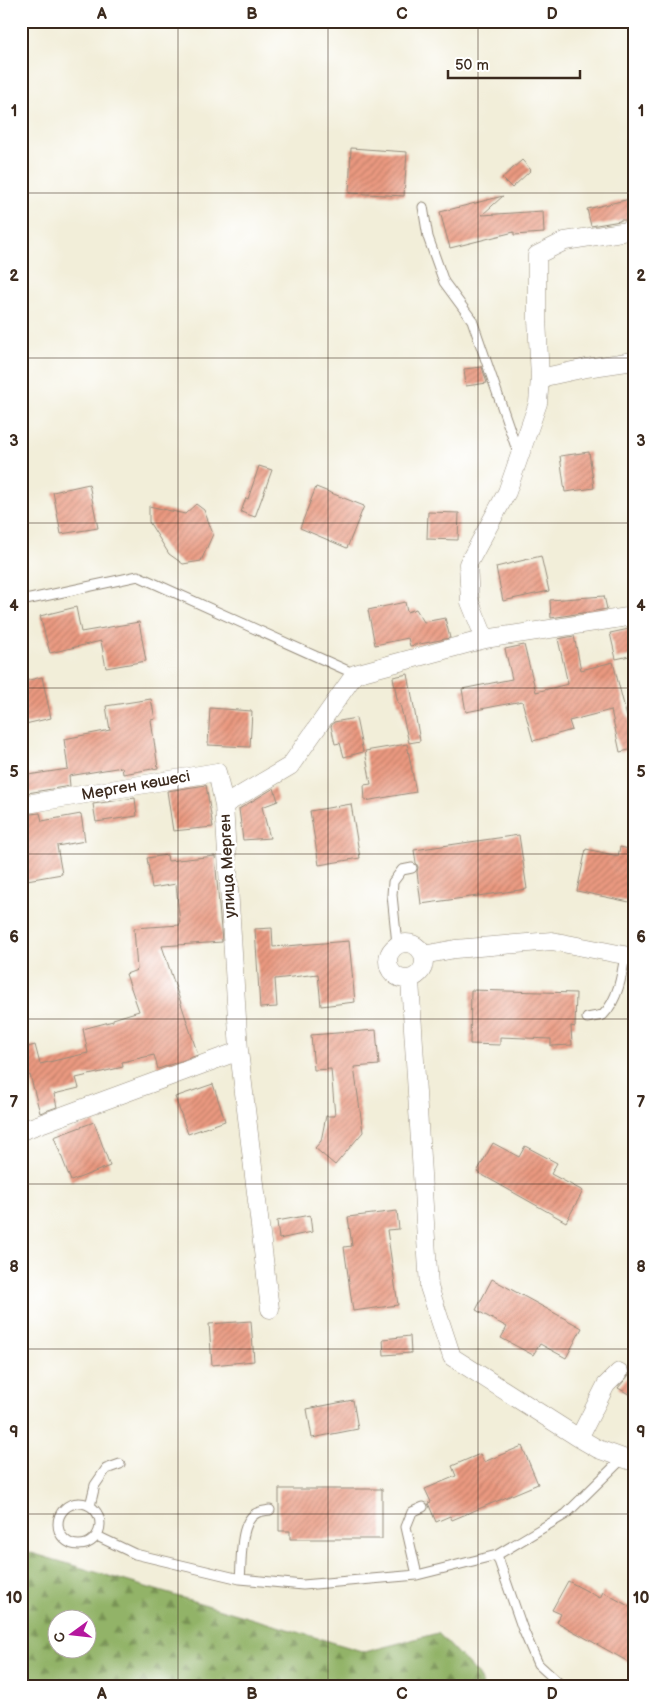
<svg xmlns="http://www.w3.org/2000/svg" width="655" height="1707" viewBox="0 0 655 1707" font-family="'Balsamiq Sans',sans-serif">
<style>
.forest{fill:url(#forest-firs);stroke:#666e42;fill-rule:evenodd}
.building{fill:url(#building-hatch)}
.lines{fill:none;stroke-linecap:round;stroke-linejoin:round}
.lane-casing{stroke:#968c7c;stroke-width:11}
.street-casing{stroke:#968c7c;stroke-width:19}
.lane{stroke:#fff;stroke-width:9}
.street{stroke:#fff;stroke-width:18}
.grid{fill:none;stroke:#3b2a1e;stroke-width:1;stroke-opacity:0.55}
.labels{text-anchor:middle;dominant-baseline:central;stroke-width:5;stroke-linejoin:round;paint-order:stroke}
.street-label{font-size:16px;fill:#3b2a1e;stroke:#fff}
.neatline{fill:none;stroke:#3b2a1e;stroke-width:2}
.grid-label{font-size:16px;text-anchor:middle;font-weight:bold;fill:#3b2a1e}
</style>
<defs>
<pattern id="forest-firs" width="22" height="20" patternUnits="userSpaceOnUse" patternTransform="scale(1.25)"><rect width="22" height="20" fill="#92b367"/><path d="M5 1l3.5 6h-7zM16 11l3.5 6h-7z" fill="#789254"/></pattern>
<pattern id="building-hatch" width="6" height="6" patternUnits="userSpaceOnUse" patternTransform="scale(1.25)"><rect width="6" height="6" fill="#ea9980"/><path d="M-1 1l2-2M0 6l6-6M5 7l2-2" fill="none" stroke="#bf7d68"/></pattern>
</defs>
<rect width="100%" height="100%" fill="#fff"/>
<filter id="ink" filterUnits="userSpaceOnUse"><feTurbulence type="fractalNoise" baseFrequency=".02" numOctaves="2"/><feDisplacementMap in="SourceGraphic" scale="10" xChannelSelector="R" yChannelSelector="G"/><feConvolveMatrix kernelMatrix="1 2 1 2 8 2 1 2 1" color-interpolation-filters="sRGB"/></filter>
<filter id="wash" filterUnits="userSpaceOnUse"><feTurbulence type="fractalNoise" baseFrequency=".0096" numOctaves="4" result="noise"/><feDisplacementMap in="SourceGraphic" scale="20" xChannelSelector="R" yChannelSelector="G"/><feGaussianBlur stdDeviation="1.12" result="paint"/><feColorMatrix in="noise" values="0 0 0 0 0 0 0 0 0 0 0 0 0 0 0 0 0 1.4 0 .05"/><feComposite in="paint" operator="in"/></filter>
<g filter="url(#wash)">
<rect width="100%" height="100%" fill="#f2eed9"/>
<path class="forest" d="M 21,1543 L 28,1552 L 365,1652 L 438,1633 L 478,1675 L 483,1686 L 21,1686 ZM 58,1620 L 88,1620 L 88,1650 L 58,1650 Z"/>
<g id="blocks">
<path class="building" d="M 351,148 L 407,152 L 404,196 L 349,193 Z
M 522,160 L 531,170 L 512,188 L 502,178 Z
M 503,196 L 482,215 L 543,211 L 544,233 L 514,235 L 514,232 L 450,248 L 440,212 Z
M 634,198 L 634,220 L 620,220 L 620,221 L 591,226 L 587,209 Z
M 482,367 L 487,383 L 466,386 L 464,369 Z
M 589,452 L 594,488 L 565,492 L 560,456 Z
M 259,466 L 272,470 L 255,517 L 241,512 L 246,498 L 248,499 Z
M 89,484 L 98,528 L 61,534 L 53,492 Z
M 316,487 L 364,506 L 347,548 L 300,528 Z
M 196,504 L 204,510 L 213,534 L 201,561 L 183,564 L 169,554 L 149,522 L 149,506 L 185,514 Z
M 428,512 L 459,513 L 458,540 L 427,539 Z
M 541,556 L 549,591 L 503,601 L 496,567 Z
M 604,596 L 607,609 L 551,618 L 550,600 Z
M 405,602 L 407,612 L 416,609 L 424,622 L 445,618 L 450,638 L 410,646 L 408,638 L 375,645 L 368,610 Z
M 76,607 L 81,632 L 139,622 L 146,661 L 106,668 L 101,641 L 50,653 L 40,616 Z
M 629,629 L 634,655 L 616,659 L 610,633 Z
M 574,636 L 581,670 L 613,662 L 627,717 L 629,717 L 634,740 L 634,749 L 620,752 L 611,710 L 569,721 L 572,730 L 533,741 L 522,701 L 466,712 L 462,689 L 512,679 L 505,649 L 524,645 L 536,692 L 568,684 L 558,639 Z
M 408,674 L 420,741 L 409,743 L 400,704 L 398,704 L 393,677 Z
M 42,677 L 51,718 L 21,725 L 21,682 Z
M 151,699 L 155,719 L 151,720 L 158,768 L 123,774 L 122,767 L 69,776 L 70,786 L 21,794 L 21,776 L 68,769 L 64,739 L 110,730 L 106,706 Z
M 210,708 L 252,711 L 250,747 L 208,745 Z
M 356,718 L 363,752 L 344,757 L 340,743 L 335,744 L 331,726 L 334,722 Z
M 407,744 L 416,792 L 365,801 L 364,785 L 371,784 L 365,751 Z
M 206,785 L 213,827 L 173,831 L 167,791 Z
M 274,788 L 278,801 L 262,807 L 270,838 L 243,840 L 239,809 Z
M 135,798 L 137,816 L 96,822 L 93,804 Z
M 351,804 L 360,858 L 319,865 L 310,811 Z
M 40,813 L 42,821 L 81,814 L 85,841 L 57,846 L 62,874 L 21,881 L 21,815 Z
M 519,835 L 527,889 L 421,904 L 417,872 L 418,867 L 416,863 L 414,850 Z
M 620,847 L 634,850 L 634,903 L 577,891 L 586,849 L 618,856 Z
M 167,855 L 168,861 L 215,856 L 222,942 L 162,946 L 198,1055 L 158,1069 L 154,1055 L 122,1062 L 123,1067 L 76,1078 L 79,1088 L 54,1094 L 57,1107 L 40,1113 L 30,1075 L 21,1078 L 21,1049 L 35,1045 L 40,1064 L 88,1053 L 83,1029 L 113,1021 L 113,1019 L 139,1011 L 126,974 L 137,970 L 134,928 L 180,925 L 176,884 L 152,888 L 147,858 Z
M 272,928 L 273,947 L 349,941 L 355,1002 L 321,1006 L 318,974 L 275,979 L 277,1007 L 260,1008 L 255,929 Z
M 471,990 L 576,993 L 575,1027 L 571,1026 L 572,1045 L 551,1046 L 551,1039 L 500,1037 L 500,1045 L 470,1044 Z
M 376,1030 L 379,1065 L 354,1067 L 363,1132 L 335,1165 L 315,1148 L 321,1141 L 326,1116 L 335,1116 L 331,1069 L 314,1070 L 311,1035 Z
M 213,1084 L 225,1121 L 188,1134 L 175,1097 Z
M 94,1122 L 110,1166 L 71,1181 L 54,1137 Z
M 493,1143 L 519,1157 L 525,1146 L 557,1163 L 551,1174 L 583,1191 L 566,1222 L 477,1172 Z
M 397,1211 L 399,1229 L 387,1230 L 398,1305 L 353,1311 L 344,1247 L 352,1246 L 348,1217 Z
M 310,1215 L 312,1232 L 279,1239 L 277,1221 Z
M 492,1279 L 582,1328 L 566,1358 L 540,1344 L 533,1355 L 501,1338 L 507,1327 L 476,1310 Z
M 251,1321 L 254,1361 L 212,1365 L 209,1324 Z
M 410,1336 L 411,1353 L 384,1355 L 383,1339 Z
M 634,1355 L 634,1397 L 618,1388 L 629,1375 L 628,1366 Z
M 353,1400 L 358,1429 L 312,1438 L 307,1409 Z
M 522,1446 L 538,1484 L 452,1520 L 450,1516 L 436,1522 L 428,1503 L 431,1502 L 425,1489 L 456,1476 L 452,1466 L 480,1454 L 484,1462 Z
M 279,1489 L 382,1489 L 382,1539 L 290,1539 L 290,1531 L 279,1531 Z
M 568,1581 L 600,1598 L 603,1592 L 634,1609 L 634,1665 L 557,1622 L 561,1614 L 552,1610 Z"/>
</g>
</g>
<g filter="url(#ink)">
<use href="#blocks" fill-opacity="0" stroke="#968c7c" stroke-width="1"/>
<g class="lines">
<defs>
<path id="lane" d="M 423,207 L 428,237 L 444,282 L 472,320 L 518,453
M 21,601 L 138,576 L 355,674
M 397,944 L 392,895 L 393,882 L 402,870 L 412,868
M 587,1018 L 603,1015 C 618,1000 622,975 625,955
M58 1524a21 21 0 1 1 42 0a21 21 0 1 1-42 0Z
M 90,1506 L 95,1485 L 106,1469 L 120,1464
M 97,1536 L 135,1554 L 240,1579 L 303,1585 L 417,1575 L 497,1555 L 566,1514 L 623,1458
M 497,1555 L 522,1627 L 538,1664 L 562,1686
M 417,1575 L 406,1527 L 412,1512 L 423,1507
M 240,1579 C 242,1562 239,1524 255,1514 C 259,1511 265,1511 270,1510"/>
<path id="street" d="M 540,378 L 586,368 L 634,361
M 485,639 L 470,602 L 468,564 L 507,492 L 538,403 L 540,378 L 537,319 L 537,255 L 565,241 L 634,230
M 21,805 L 217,772 L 224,805 L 239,1051 L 270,1309
M 224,805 L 290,766 L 355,674 L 485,639 L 634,616
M388 961a18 18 0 1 1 36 0a18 18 0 1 1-36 0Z
M 423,955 L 455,949 L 552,941 L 634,957
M 410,980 L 429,1287 L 452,1357 L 579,1438
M 21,1131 L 239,1051
M 619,1372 L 606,1385 L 579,1438 L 598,1449 L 634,1462"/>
</defs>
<use href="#lane" class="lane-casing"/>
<use href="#street" class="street-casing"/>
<use href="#lane" class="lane"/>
<use href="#street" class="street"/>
</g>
</g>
<path class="grid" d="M 178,21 L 178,1686M 328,21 L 328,1686M 478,21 L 478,1686M 21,193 L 634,193M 21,358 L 634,358M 21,523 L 634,523M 21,688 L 634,688M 21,854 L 634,854M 21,1019 L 634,1019M 21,1184 L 634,1184M 21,1349 L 634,1349M 21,1514 L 634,1514"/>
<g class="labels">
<g class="street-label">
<text transform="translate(136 786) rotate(-10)">Мерген көшесі</text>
<text transform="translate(228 866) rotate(-93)">улица Мерген</text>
</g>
</g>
<rect width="655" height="1707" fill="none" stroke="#fff" stroke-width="55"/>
<g transform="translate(72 1634) rotate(255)"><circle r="24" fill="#ffffff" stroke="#b1aaa5"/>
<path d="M0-4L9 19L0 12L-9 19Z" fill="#b5179e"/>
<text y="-8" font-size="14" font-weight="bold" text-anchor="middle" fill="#3b2a1e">С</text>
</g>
<path d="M448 70v8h132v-8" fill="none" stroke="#3b2a1e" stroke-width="2.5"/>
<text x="455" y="70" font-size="15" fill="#3b2a1e" stroke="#ffffff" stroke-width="4" paint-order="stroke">50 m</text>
<rect x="28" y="28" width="600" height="1652" class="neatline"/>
<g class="grid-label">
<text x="102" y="19">A</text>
<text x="252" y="19">B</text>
<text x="402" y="19">C</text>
<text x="552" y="19">D</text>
<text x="14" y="116">1</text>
<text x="641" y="116">1</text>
<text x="14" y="281">2</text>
<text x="641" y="281">2</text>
<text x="14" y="446">3</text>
<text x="641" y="446">3</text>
<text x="14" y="611">4</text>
<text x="641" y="611">4</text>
<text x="14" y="777">5</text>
<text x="641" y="777">5</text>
<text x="14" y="942">6</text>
<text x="641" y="942">6</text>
<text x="14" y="1107">7</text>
<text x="641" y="1107">7</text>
<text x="14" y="1272">8</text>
<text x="641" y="1272">8</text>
<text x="14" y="1437">9</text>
<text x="641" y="1437">9</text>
<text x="14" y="1603">10</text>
<text x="641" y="1603">10</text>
<text x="102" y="1699">A</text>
<text x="252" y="1699">B</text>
<text x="402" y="1699">C</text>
<text x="552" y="1699">D</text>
</g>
</svg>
